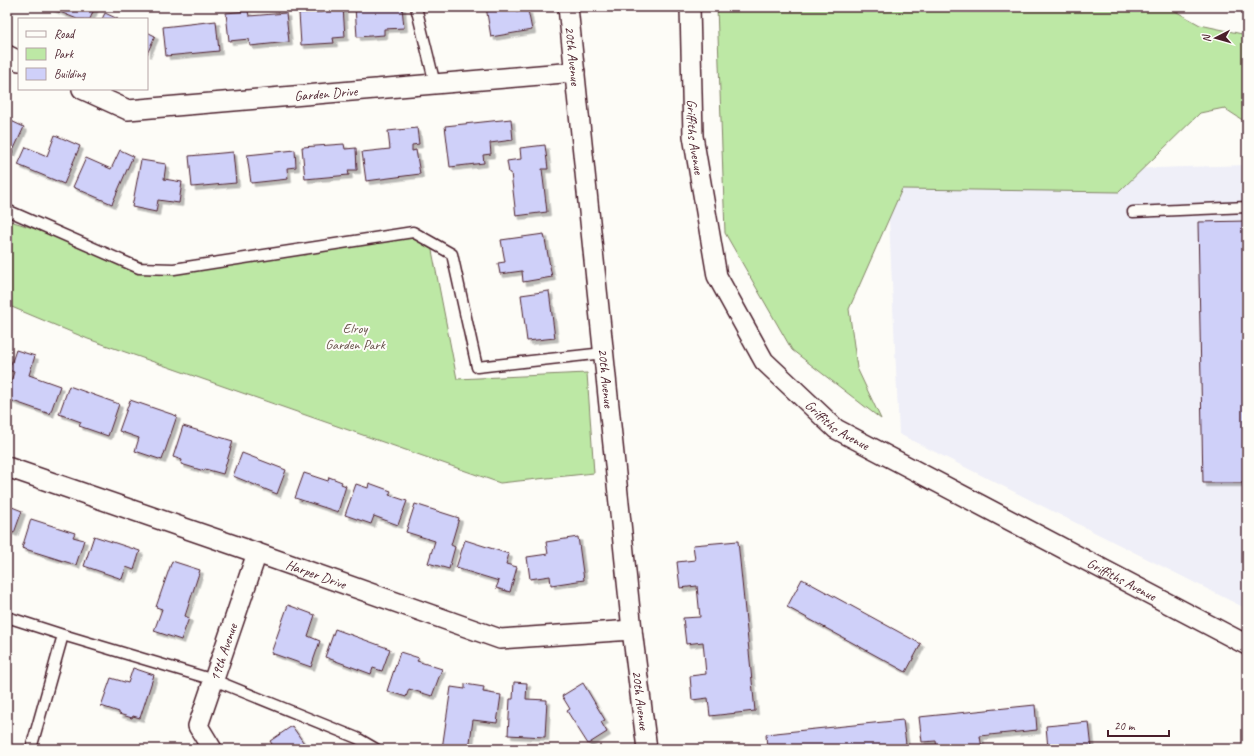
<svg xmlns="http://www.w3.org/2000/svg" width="1254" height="756" viewBox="0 0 1254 756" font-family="Caveat,sans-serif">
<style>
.built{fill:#efeff8}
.green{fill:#bde8a5;stroke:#848468}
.building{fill:#cfd0f9;stroke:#4a1f2b;filter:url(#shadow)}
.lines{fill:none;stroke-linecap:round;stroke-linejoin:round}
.service-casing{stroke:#4a1f2b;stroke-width:13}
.minor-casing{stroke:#4a1f2b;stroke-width:22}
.service{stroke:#fdfcf7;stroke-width:10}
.minor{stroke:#fdfcf7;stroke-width:19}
.labels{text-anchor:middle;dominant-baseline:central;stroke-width:4;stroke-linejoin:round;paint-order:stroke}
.street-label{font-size:14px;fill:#4a1f2b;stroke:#fdfcf7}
.park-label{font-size:14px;fill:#67514a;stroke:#fdfcf7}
</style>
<defs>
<filter id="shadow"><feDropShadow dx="3.5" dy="3.5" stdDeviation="0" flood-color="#0004"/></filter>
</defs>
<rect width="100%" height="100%" fill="#fdfcf7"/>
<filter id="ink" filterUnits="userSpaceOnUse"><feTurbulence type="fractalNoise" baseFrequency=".025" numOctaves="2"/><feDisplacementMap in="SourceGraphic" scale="8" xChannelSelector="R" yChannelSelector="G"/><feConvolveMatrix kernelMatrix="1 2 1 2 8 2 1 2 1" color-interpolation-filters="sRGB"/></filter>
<g filter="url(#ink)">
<path class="built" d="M 1247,165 L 1247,609 L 899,434 L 887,177 Z"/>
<path class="green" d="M 717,7 L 1168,7 L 1200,25 L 1247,35 L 1247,123 L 1224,108 L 1200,113 L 1119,192 L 902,189 L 849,309 L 857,368 L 881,419 L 792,350 L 725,233 Z
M 7,220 L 165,269 L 429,235 L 457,379 L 587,373 L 594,473 L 500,483 L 88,339 L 7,305 Z"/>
<path class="building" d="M 48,7 L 95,7 L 90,19 L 77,19 Z
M 321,7 L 343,7 L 345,37 L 333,38 L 334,43 L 301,45 L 299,13 L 322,12 Z
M 355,7 L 402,7 L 404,28 L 384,29 L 384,35 L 357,37 Z
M 486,7 L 516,7 L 517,12 L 528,10 L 532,30 L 491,37 Z
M 248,11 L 249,16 L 286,13 L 289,42 L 250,46 L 249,39 L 229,41 L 226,13 Z
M 105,13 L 118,19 L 102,19 Z
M 216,21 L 219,51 L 166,56 L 163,27 Z
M 147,32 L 155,36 L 147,54 Z
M 7,119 L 24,127 L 12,153 L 7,151 Z
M 511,119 L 513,140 L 490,143 L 491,154 L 483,155 L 484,163 L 450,167 L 445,126 Z
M 417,128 L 419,144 L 412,145 L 412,151 L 416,150 L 420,174 L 366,181 L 362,152 L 390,149 L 388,131 Z
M 55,135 L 80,146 L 64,184 L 18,165 L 26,147 L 47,156 Z
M 344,144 L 345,149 L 356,148 L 357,170 L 348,170 L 349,175 L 305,179 L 302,147 Z
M 545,145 L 548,169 L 542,169 L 547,212 L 516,216 L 511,173 L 509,173 L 507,161 L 521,159 L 520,148 Z
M 120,150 L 133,156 L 112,204 L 73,187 L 86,158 L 111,169 Z
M 295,150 L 296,167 L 287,168 L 288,179 L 251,183 L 247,155 Z
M 233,152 L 236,183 L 192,187 L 189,156 Z
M 141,160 L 166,164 L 164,179 L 182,182 L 179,203 L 158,200 L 156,212 L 132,207 Z
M 1247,221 L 1247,483 L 1203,483 L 1198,222 Z
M 544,234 L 552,277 L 523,282 L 522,271 L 500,274 L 498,263 L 505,262 L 501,240 Z
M 549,291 L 555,338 L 527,341 L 521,295 Z
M 16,350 L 35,356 L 29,375 L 60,386 L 50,414 L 7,399 L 7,393 L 14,372 L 9,370 Z
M 69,386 L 119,404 L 108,436 L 79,426 L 81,422 L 59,414 Z
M 130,400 L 177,416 L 162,460 L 135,451 L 139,438 L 119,431 Z
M 183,426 L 233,441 L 223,474 L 205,469 L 204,471 L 181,464 L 182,460 L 173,457 Z
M 242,453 L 286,470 L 277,494 L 233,476 Z
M 304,473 L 328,481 L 329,477 L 342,482 L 341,484 L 346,486 L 338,512 L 295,498 Z
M 369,483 L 391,491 L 389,495 L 407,501 L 398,525 L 374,516 L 371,524 L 345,515 L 356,484 L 368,488 Z
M 415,504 L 459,518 L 451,545 L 455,547 L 449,569 L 428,563 L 435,541 L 406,532 Z
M 7,505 L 22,511 L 14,533 L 7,530 Z
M 31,519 L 75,533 L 73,537 L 84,540 L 76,565 L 22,548 Z
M 94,536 L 140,551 L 134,570 L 126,567 L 122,579 L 84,566 Z
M 578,537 L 584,580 L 551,585 L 550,576 L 530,579 L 527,557 L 548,554 L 546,542 Z
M 465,540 L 509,554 L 506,564 L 517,567 L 510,592 L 496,588 L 499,581 L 456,568 Z
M 738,541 L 755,711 L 710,716 L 708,698 L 692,700 L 690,676 L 706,674 L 703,642 L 686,644 L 683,618 L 700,617 L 697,586 L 680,588 L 677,562 L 695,560 L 693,545 Z
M 172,561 L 200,570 L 185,616 L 189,618 L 181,640 L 154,631 L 162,609 L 156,607 Z
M 802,579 L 921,644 L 906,672 L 787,607 Z
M 288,605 L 315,615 L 308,636 L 320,641 L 311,667 L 271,653 Z
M 335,629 L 390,649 L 382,671 L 373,668 L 371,674 L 325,657 Z
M 400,652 L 419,658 L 417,661 L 442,669 L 432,696 L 409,689 L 406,697 L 387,691 Z
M 133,668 L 154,675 L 140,718 L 133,716 L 132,718 L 119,714 L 119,712 L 101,706 L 111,678 L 128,683 Z
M 514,682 L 527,683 L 526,699 L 547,700 L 545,737 L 508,735 L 510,699 L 513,699 Z
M 583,683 L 605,720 L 601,722 L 607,732 L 588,744 L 567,711 L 570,709 L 562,696 Z
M 465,684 L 484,687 L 483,692 L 501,695 L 497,723 L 473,720 L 469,749 L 442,749 L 451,687 L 465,689 Z
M 1035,705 L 1037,730 L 980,736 L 982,749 L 937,749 L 936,741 L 922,742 L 919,717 Z
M 903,720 L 906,744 L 869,748 L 869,749 L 767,749 L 766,734 Z
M 1089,722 L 1092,749 L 1048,749 L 1046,726 Z
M 292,726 L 308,749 L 275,749 L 270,741 Z"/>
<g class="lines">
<defs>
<path id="service" d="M 416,7 L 435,84
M 7,210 L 139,268 L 174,269 L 413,232 L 452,254 L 477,367 L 604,353
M 1133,212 L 1247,207
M 7,617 L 63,635 L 214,680 L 357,738 L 376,749
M 34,749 L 32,745 L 63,635"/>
<g id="minor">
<path id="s1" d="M 568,7 L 632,630 L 647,749"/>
<path id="s2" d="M 690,7 L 693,136 L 717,276 L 764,361 L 836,429 L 1247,645"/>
<path d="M 7,55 L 19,61"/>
<path id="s3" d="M 82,89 L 128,110 L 575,72"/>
<path id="s4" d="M 7,467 L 257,553 L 500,639 L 632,630"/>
<path id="s5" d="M 212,749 L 198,726 L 257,553"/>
</g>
</defs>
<use href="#service" class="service-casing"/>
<use href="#minor" class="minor-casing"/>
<use href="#service" class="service"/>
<use href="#minor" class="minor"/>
</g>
</g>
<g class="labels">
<g class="street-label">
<text stroke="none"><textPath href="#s1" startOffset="49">20th Avenue</textPath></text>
<text stroke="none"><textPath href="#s3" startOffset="249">Garden Drive</textPath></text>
<text stroke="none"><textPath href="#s2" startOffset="130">Griffiths Avenue</textPath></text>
<text stroke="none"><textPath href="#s1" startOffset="373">20th Avenue</textPath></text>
<text stroke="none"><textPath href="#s2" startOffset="466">Griffiths Avenue</textPath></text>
<text stroke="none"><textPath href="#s4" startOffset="327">Harper Drive</textPath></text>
<text stroke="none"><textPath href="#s2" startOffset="790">Griffiths Avenue</textPath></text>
<text stroke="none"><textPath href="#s5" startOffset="105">19th Avenue</textPath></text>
<text stroke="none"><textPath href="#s1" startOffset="697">20th Avenue</textPath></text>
</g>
<g class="park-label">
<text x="355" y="328">Elroy<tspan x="355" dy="16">Garden Park</tspan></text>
</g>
</g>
<rect width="1254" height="756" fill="none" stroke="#fdfcf7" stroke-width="24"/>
<rect x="12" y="12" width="1230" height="732" fill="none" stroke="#4a1f2b" stroke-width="1.5" filter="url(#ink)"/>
<rect x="18" y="18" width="130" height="72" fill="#fdfcf7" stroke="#b5a4a5"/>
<rect x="26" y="31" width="20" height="6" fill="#fdfcf7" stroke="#b5a4a5"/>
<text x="54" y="38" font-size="12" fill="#4a1f2b">Road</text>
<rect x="26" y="48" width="20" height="12" fill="#bde8a5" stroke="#b5a4a5"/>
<text x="54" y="58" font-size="12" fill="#4a1f2b">Park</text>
<rect x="26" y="68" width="20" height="12" fill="#cfd0f9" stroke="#b5a4a5"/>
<text x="54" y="78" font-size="12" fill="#4a1f2b">Building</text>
<g transform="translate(1216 38) rotate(264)" stroke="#fdfcf7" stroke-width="3" paint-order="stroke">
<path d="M0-3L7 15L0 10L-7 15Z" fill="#4a1f2b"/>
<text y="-6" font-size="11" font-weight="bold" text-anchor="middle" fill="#4a1f2b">N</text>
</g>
<path d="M1108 730v6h61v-6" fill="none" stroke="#4a1f2b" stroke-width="2"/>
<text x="1114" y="730" font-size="12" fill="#4a1f2b" stroke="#fdfcf7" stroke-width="3" paint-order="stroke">20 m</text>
</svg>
